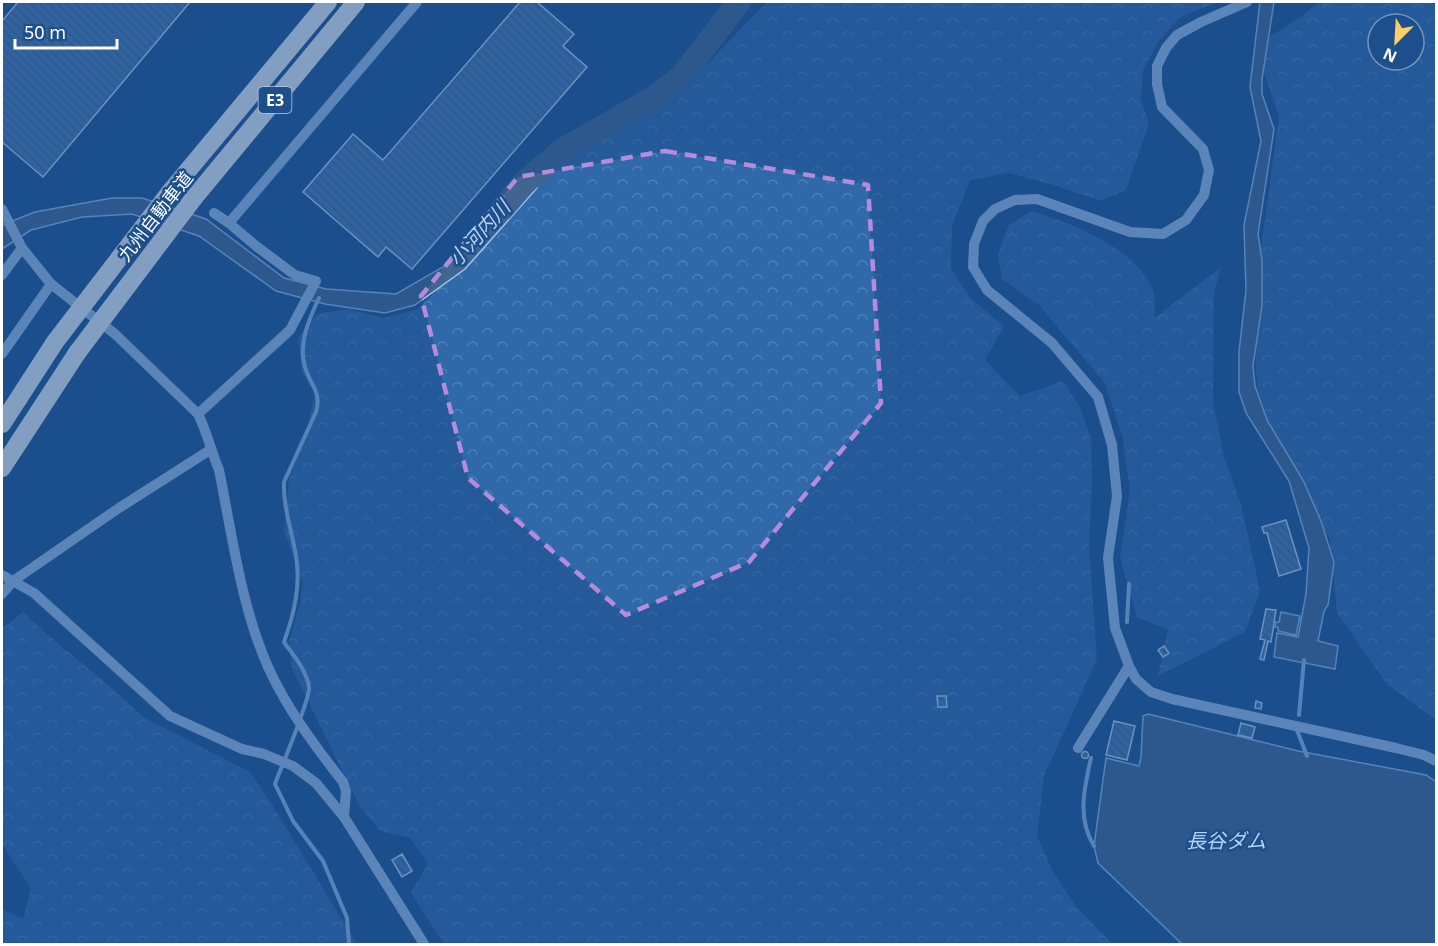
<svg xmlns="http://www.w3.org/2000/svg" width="1438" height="946" viewBox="0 0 1438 946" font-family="'Noto Sans','Noto Sans JP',sans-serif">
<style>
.forest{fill:url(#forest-crowns);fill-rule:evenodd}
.water{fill:#406591;stroke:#9bc4ef;stroke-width:1.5}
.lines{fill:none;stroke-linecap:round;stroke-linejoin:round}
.stream{stroke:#9bc4ef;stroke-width:4}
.river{stroke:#406591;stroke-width:24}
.building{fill:url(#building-back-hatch);stroke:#cee2f9;stroke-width:1.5}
.minor{stroke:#a8c8ed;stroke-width:10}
.highway{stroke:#fff;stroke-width:18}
.highway-bridge{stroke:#fff;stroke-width:18}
.marked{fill:none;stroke:#b68bdc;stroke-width:4.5;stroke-dasharray:12 8;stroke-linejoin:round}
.labels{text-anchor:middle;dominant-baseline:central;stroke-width:5;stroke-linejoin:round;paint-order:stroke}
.shield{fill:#1c4f8c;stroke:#bbcadc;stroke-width:1.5}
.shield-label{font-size:16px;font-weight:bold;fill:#fff}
.street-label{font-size:18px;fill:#fff;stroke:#1c4f8c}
.water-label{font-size:20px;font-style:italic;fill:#b4d2f4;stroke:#1c4f8c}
</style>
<defs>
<pattern id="forest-crowns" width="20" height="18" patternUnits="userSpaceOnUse" patternTransform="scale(1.5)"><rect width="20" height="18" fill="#2f69aa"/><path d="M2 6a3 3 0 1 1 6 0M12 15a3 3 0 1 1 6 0" fill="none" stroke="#4e80b7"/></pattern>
<pattern id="building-back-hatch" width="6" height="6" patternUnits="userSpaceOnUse" patternTransform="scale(1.5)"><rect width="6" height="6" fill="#497bb6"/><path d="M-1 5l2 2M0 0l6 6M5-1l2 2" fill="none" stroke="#4a6686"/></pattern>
</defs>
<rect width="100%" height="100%" fill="#1c4f8c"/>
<path class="forest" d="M 767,2 L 1220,2 L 1196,10 L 1178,19 L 1157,44 L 1143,70 L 1141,100 L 1149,124 L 1126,190 L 1100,201 L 1051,184 L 1008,173 L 970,180 L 952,226 L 951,269 L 971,299 L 1004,326 L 985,360 L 1020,396 L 1063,381 L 1080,407 L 1091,439 L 1092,479 L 1089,546 L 1097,659 L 1044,776 L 1037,836 L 1053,872 L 1075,905 L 1112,944 L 444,944 L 411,893 L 428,864 L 410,838 L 380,831 L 359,805 L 292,668 L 289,642 L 300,603 L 303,583 L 284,531 L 289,479 L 306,437 L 315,393 L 302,372 L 298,338 L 317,314 L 348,309 L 384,318 L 418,309 L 475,251 L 530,187 L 594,142 L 636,121 L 685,87 Z
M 1319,2 L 1436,2 L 1436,720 L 1387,684 L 1337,613 L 1330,539 L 1260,427 L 1256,366 L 1257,278 L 1279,117 L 1255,46 L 1302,16 ZM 1378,24 L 1414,24 L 1414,60 L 1378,60 Z
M 1031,211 C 1072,223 1136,248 1153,290 C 1156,298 1154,310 1155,318 L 1221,267 L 1214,293 L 1213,402 L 1224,457 L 1241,504 L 1260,591 L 1245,632 L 1158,676 L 1168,630 L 1137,617 L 1120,558 L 1130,490 L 1123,439 L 1105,383 L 1039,305 L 1002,279 L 998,254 L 1009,225 Z
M 23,612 L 49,636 L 107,684 L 145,718 L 250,772 L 271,803 L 357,944 L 2,944 L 2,909 L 23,919 L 31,888 L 2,844 L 2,629 Z"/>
<path class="water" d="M 1260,2 L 1274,2 L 1262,79 L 1262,94 L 1274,129 L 1258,234 L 1262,260 L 1262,305 L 1253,366 L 1255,386 L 1267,420 L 1303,480 L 1321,521 L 1334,562 L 1328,605 L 1324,611 L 1318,641 L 1338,646 L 1335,669 L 1274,657 L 1277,633 L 1298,637 L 1306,594 L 1309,548 L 1289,481 L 1246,413 L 1239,392 L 1239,352 L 1246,290 L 1244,225 L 1261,141 L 1250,87 Z
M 514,181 L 537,188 L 465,269 L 415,305 L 385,313 L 325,304 L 276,291 L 199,236 L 132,214 L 82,217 L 31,230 L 2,249 L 2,225 L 35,212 L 112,198 L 142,198 L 206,219 L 284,278 L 326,289 L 396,294 L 450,263 Z
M 1281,612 L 1300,616 L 1296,635 L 1278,631 L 1278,627 L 1275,627 L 1276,622 L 1279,622 Z
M 1148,714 L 1298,751 L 1426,775 L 1436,782 L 1436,944 L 1182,944 L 1098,863 L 1094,846 L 1106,758 L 1139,766 L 1141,757 L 1143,716 Z"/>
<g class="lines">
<path class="stream" d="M 319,298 C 309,319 298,344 305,367 C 310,385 322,392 316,412 L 284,482 C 283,507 292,531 296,556 C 301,586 294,614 284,642 C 293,655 307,671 309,687 C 310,701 281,767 275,784 L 293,821 L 323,861 L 347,918 L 349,944
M 1127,622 L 1129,584
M 1299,715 L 1304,660
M 1297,730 L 1307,756
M 1091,758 C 1084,789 1077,818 1094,846"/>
<path class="river" d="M 502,209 L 523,184 L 561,151 L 655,97 L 682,76 L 739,2"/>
</g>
<path class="building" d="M 18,2 L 190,2 L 43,177 L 2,142 L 2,21 Z
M 520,2 L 537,2 L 574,34 L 563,46 L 587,67 L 412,269 L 386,247 L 378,257 L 303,192 L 353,134 L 383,160 Z
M 1286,520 L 1301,569 L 1279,576 L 1267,533 L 1264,533 L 1262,527 Z
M 1266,609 L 1276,610 L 1271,642 L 1268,641 L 1264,660 L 1260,659 L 1265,640 L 1260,639 Z
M 1164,646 L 1169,653 L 1163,657 L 1158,650 Z
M 937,696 L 946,696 L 947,707 L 938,707 Z
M 1256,701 L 1262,703 L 1261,709 L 1255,708 Z
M 1114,721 L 1135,726 L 1127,760 L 1106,755 Z
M 1241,723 L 1255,727 L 1252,738 L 1238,735 Z
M1081.5 755a3.5 3.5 0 1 1 7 0a3.5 3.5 0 1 1-7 0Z
M 402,854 L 412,871 L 402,877 L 392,860 Z"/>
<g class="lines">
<path class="minor" d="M 1247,2 L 1201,22 L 1177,35 L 1166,48 L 1157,66 L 1157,84 L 1162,107 L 1203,149 L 1209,170 L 1204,195 L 1186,220 L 1163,234 L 1130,232 L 1037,199 L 1015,200 L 995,209 L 983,221 L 974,244 L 973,267 L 987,290 L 1052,343 L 1098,397 L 1112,445 L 1117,496 L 1108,558 L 1115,628 L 1129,666 L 1136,679 L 1151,692 L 1172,699 L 1396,748 L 1424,755 L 1436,761
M 2,209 L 22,248 L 51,284 L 115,334 L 198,414 C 207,432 211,451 219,470 C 232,534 241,606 268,667 C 287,709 315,746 343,782 L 346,791 L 344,817
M 229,223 L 417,2
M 2,275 L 22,248
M 2,354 L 51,284
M 198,414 L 290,330 L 316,281 L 295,275 L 256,246 L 229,223 L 214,213
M 2,575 L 34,593 L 170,716 L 242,749 L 264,754 L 293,766 L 316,783 L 344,817 L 424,944
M 2,594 L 13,581 L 119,508 L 210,450
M 1078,748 L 1129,666"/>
<path class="highway" d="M 170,192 L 328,2
M 193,199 L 356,2
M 2,424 L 55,342
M 2,468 L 77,353"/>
<path class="highway-bridge" d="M 55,342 L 170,192
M 77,353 L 193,199"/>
</g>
<path d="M0 0H1438V946H0ZM 665,151 L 868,185 L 881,403 L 749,562 L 626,615 L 468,478 L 421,296 L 518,177 Z" fill="#1c4f8c" fill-opacity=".55" fill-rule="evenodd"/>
<path class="marked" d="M 665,151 L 868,185 L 881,403 L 749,562 L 626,615 L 468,478 L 421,296 L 518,177 Z"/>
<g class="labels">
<rect class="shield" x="258.5" y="87" width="33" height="26" rx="4.5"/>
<g class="shield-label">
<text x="275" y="100">E3</text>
</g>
<g class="street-label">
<text transform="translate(155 216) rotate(-52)">九州自動車道</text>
</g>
<g class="water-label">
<text transform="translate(479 233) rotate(-48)">小河内川</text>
<text x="1226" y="840">長谷ダム</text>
</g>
</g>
<rect width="1438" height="946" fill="none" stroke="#ffffff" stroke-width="6"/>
<g transform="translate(1396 42) rotate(204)"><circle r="28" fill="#1c4f8c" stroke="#7795ba" stroke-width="1.5"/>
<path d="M0-4.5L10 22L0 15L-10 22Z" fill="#fdce66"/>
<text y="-9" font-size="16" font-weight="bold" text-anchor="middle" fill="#ffffff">N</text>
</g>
<path d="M15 39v9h102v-9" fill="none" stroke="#ffffff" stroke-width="3"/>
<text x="24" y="39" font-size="18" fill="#ffffff" stroke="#1c4f8c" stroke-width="4.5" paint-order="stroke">50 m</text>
</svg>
